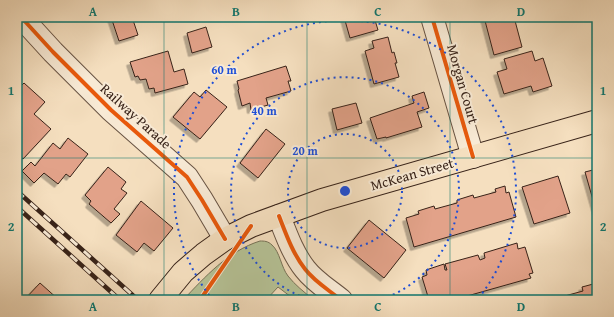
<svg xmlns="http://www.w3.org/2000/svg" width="614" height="317" viewBox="0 0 614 317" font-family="'Gentium Book Plus',serif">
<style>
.green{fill:#b6c397;stroke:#777358}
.building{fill:#e2a289;stroke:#382319;filter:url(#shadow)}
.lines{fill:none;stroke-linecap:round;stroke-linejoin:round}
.minor-casing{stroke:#675242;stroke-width:24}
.major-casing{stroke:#382319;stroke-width:24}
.minor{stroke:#f8ead5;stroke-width:22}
.major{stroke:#f5dfbf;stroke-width:22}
.rail-casing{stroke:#382319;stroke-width:4.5}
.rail{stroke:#f8ead5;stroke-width:3;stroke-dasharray:9;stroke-linecap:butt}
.cycleway-casing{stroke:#f8ead5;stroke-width:6}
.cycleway{stroke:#e8590c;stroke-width:4}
.grid{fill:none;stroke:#0f766e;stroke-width:1;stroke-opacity:0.55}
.ring{fill:none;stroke:#1d4ed8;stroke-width:2;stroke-dasharray:2 4}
.labels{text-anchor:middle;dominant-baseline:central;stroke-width:4;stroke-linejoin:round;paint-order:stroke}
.street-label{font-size:14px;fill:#382319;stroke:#f8ead5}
.centre{fill:#1d4ed8;stroke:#f8ead5;stroke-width:2}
.ring-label{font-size:12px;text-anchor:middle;font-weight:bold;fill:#1d4ed8;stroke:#f8ead5;stroke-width:4;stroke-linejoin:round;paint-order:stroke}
.neatline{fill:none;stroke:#0f766e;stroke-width:1.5}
.grid-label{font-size:13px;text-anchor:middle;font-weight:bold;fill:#0f766e}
</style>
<defs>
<filter id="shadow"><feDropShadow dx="-3.5" dy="3.5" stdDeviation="0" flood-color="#0004"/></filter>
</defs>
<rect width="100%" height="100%" fill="#f5dfbf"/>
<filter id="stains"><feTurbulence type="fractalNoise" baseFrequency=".005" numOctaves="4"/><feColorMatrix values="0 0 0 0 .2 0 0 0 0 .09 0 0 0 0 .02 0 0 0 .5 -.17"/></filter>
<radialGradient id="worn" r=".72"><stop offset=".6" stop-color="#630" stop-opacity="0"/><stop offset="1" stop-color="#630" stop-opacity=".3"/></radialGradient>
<path class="green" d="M 260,241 C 264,241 268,241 272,245 C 280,252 281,267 288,276 C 295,285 304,292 314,300 L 295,300 L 278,287 L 266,300 L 183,300 C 205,277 228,251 260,241 Z"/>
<path class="building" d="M 111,17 L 132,17 L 138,35 L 119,41 Z
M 344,17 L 374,17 L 378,30 L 350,38 Z
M 484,17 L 500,17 L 501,20 L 514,17 L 522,47 L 494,55 Z
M 206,27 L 212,47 L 192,53 L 187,33 Z
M 388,37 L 392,53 L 394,52 L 397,63 L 395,63 L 399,77 L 374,84 L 365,51 L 374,48 L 372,41 Z
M 168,51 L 174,72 L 184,69 L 188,84 L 155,93 L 154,88 L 149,89 L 146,79 L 140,80 L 138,76 L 135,77 L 130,62 Z
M 532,51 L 535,61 L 543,58 L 552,86 L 533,92 L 531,86 L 504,94 L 497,72 L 507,69 L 504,59 Z
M 286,66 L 291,81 L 288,81 L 291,91 L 266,98 L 268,105 L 251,110 L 250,103 L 242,106 L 238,90 L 239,89 L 237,81 Z
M 24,83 L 45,102 L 34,114 L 51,129 L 23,159 L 17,153 L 17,90 Z
M 206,90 L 227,107 L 200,139 L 173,117 L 194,92 L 200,97 Z
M 424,92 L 429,108 L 417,112 L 422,127 L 386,138 L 386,137 L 377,139 L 370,118 L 414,103 L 412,96 Z
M 356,103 L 362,123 L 337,130 L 332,109 Z
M 266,129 L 285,144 L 258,178 L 240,163 Z
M 68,138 L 88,154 L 70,177 L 66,174 L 58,184 L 44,173 L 34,183 L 22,171 L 31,162 L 35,166 L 53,143 L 60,149 Z
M 108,167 L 126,182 L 121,189 L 127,193 L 114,209 L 120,214 L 111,223 L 89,204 L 91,201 L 85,195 Z
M 597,169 L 597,214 L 585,172 Z
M 558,176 L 570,213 L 534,224 L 522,187 Z
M 505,186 L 506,193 L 509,192 L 516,217 L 414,247 L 406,218 L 419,214 L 418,211 L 434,206 L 435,209 L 457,203 L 457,200 L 473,195 L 474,198 L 496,192 L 495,189 Z
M 141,201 L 173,228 L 154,251 L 144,243 L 137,252 L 116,235 Z
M 369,220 L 406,250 L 384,278 L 347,248 Z
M 517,243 L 518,249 L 525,247 L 533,273 L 529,274 L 531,278 L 453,300 L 429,300 L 422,277 L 427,275 L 426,270 L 444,264 L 445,270 L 447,270 L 445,264 L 478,255 L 480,260 L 485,258 L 484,253 Z
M 40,283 L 59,300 L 24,300 Z
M 597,283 L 597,300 L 550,300 L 583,291 L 582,287 Z"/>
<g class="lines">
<defs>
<path id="minor" d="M 21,17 L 53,52 L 111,110 L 187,177 L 202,200 L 225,239
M 432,17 L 473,157
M 279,216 C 286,234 293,254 305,269 C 315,282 329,290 341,300"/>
<path id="major" d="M 160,300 L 183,272 L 204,254 L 225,239 L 251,226 L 322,200 L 597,121"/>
</defs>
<use href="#minor" class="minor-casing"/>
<use href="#major" class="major-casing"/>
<use href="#minor" class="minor"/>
<use href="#major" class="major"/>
<defs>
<path id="rail" d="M 17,191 L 138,300
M 17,207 L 120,300"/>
</defs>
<use href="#rail" class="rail-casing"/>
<use href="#rail" class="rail"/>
<defs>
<path id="cycleway" d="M 21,17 L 53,52 L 111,110 L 187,177 L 202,200 L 225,239
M 432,17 L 473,157
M 279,216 C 286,234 293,254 305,269 C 315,282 329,290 341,300
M 200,300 L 251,226"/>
</defs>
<use href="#cycleway" class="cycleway-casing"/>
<use href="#cycleway" class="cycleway"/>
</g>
<path class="grid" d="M 164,17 L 164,300M 307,17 L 307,300M 450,17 L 450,300M 17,158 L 597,158"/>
<g class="ring">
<circle cx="345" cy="191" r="57"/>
<path d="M311 300A114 114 0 1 1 379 300"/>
<path d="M213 300A171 171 0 1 1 477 300"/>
</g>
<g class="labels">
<g class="street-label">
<text transform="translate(463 84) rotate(74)">Morgan Court</text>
<text transform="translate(136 116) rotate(42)">Railway Parade</text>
<text transform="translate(412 174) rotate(-16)">McKean Street</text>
</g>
</g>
<circle cx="345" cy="191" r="6" class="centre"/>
<g class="ring-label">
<text x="224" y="74">60 m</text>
<text x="264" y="115">40 m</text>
<text x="305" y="155">20 m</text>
</g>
<rect width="614" height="317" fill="none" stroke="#f5dfbf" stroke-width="44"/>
<rect x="22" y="22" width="570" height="273" class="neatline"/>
<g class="grid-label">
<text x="93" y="16">A</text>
<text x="236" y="16">B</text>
<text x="378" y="16">C</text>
<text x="521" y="16">D</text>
<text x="11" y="95">1</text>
<text x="603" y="95">1</text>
<text x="11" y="231">2</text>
<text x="603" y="231">2</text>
<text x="93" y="311">A</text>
<text x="236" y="311">B</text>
<text x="378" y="311">C</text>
<text x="521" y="311">D</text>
</g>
<rect width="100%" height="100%" filter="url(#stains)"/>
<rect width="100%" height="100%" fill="url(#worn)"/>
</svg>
